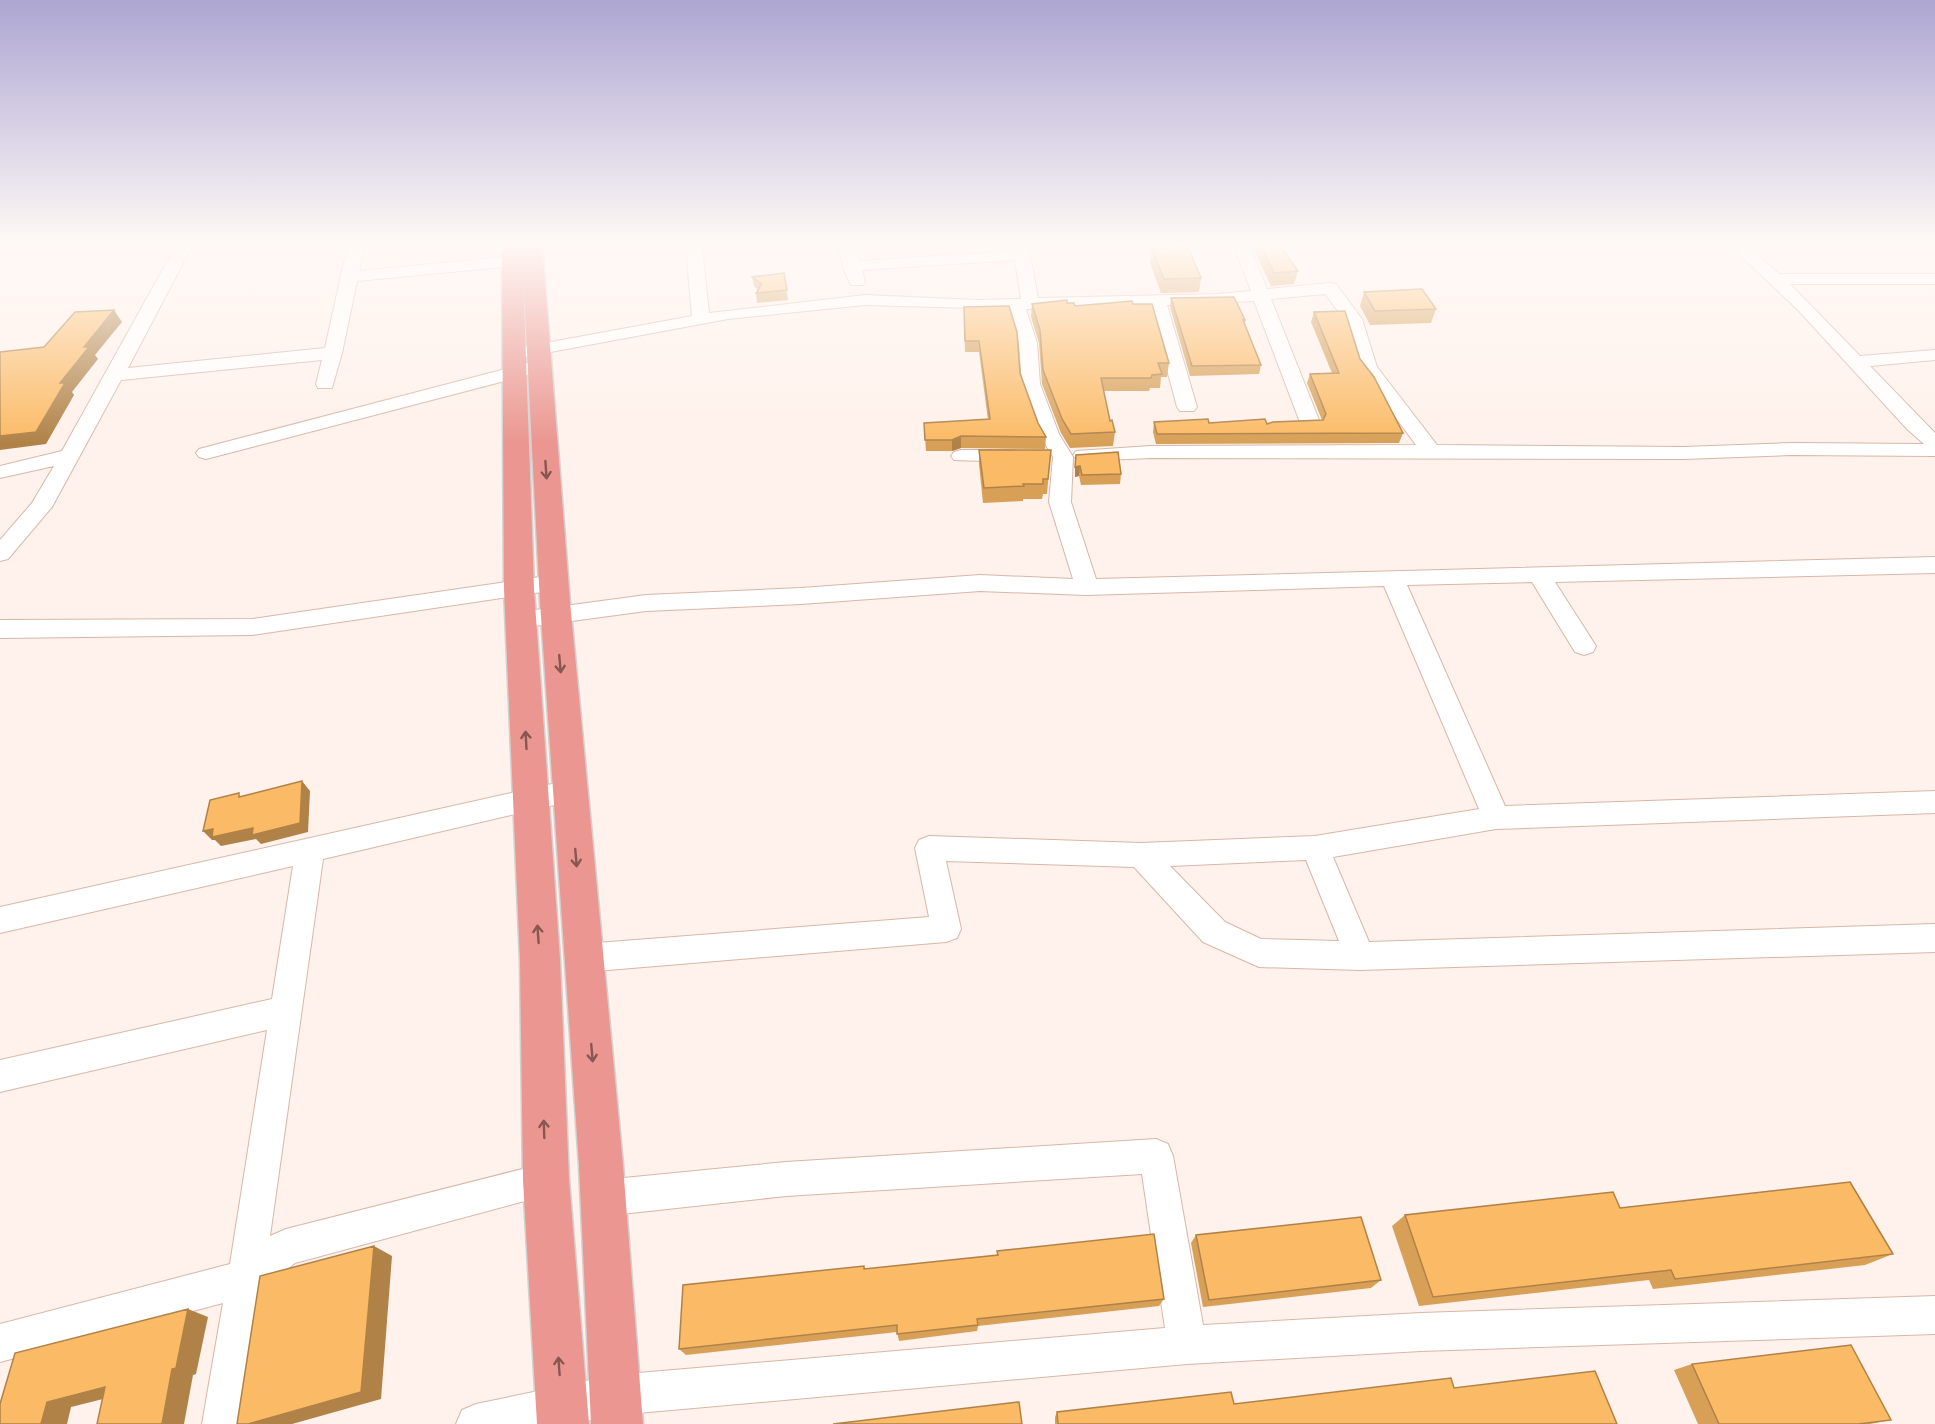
<svg xmlns="http://www.w3.org/2000/svg" width="1935" height="1424" viewBox="0 0 1935 1424" font-family="'Source Serif 4',serif">
<style>
.lines{fill:none;stroke-linecap:round;stroke-linejoin:round}
.minor-casing{stroke:#d7b7a7;stroke-width:2}
.highway-casing{stroke:#d3d1d0;stroke-width:3}
.minor{fill:#fff;fill-rule:evenodd}
.highway{fill:#eb9690;fill-rule:evenodd}
.wall{fill:#d8a057}
.shaded-wall{fill:#b08247}
.building{fill:#fbba65;stroke:#b08247;stroke-width:1.5}
.oneway{stroke:#885752}
</style>
<rect width="100%" height="100%" fill="#fff1eb"/>
<g class="lines">
<defs>
<path id="minor" d="M 177,244 L 193,244 L 128,368 L 325,348 L 348,244 L 364,244 L 359,271 L 512,256 L 520,261 L 512,266 L 357,281 L 342,353 L 332,388 L 318,388 L 316,384 L 322,360 L 121,380 L 52,507 L 8,559 L 0,561 L 0,540 L 32,503 L 54,466 L 0,478 L 0,466 L 62,451 Z
M 693,244 L 700,245 L 702,248 L 709,313 L 865,295 L 977,300 L 1021,299 L 1015,260 L 862,270 L 865,281 L 863,285 L 851,285 L 842,266 L 843,264 L 837,244 L 853,244 L 859,261 L 1013,251 L 1012,244 L 1028,244 L 1038,298 L 1218,294 L 1251,291 L 1233,244 L 1249,244 L 1267,289 L 1330,283 L 1336,284 L 1362,319 L 1377,367 L 1437,445 L 1684,447 L 1791,443 L 1924,444 L 1907,429 L 1799,311 L 1728,244 L 1745,244 L 1779,274 L 1935,274 L 1935,284 L 1790,284 L 1860,356 L 1935,350 L 1935,360 L 1870,366 L 1935,433 L 1935,456 L 1791,455 L 1684,459 L 1151,458 L 1083,461 L 1076,459 L 1073,455 L 1076,451 L 1151,446 L 1416,445 L 1359,368 L 1344,319 L 1325,294 L 1271,299 L 1321,425 L 1318,429 L 1304,429 L 1301,425 L 1254,301 L 1167,305 L 1197,407 L 1194,411 L 1180,411 L 1177,407 L 1150,306 L 1026,309 L 1037,343 L 1040,384 L 1059,434 L 1073,457 L 1071,502 L 1096,579 L 1935,557 L 1935,573 L 1555,582 L 1596,646 L 1593,652 L 1584,655 L 1575,652 L 1532,582 L 1407,585 L 1505,806 L 1935,791 L 1935,813 L 1496,829 L 1333,857 L 1369,942 L 1935,924 L 1935,952 L 1360,970 L 1259,967 L 1203,942 L 1134,867 L 946,861 L 961,929 L 957,938 L 946,942 L 584,972 L 573,968 L 569,958 L 573,948 L 584,944 L 929,917 L 915,848 L 919,840 L 929,836 L 1141,843 L 1315,836 L 1479,809 L 1384,586 L 1086,595 L 980,591 L 801,604 L 646,611 L 520,628 L 512,626 L 508,620 L 512,614 L 520,612 L 646,595 L 801,588 L 980,575 L 1073,579 L 1049,502 L 1053,457 L 1039,434 L 1022,384 L 1019,343 L 1008,309 L 865,305 L 728,319 L 513,359 L 507,358 L 504,354 L 507,350 L 513,349 L 692,316 L 686,248 ZM 1306,860 L 1339,941 L 1261,939 L 1225,922 L 1170,866 Z
M 536,361 L 543,363 L 545,367 L 543,371 L 206,459 L 199,457 L 196,453 L 199,449 Z
M 961,450 L 1014,450 L 1021,452 L 1024,456 L 1021,460 L 1014,462 L 954,460 L 951,456 L 954,452 Z
M 554,575 L 562,577 L 565,583 L 562,589 L 252,635 L 0,638 L 0,620 L 252,619 Z
M 570,780 L 580,783 L 584,791 L 580,799 L 323,859 L 270,1236 L 286,1229 L 546,1163 L 558,1168 L 563,1180 L 558,1192 L 295,1263 L 263,1288 L 242,1424 L 202,1424 L 223,1303 L 0,1362 L 0,1324 L 230,1264 L 267,1030 L 0,1092 L 0,1060 L 272,999 L 293,866 L 0,933 L 0,907 Z
M 1156,1139 L 1168,1144 L 1173,1156 L 1203,1325 L 1421,1313 L 1935,1296 L 1935,1334 L 1421,1351 L 1187,1364 L 615,1415 L 571,1424 L 456,1424 L 462,1410 L 476,1404 L 615,1375 L 1165,1328 L 1142,1174 L 786,1196 L 603,1216 L 590,1211 L 585,1198 L 590,1185 L 603,1180 L 786,1162 Z"/>
<path id="highway" d="M 522,244 L 542,244 L 570,602 L 623,1165 L 643,1424 L 591,1424 L 579,1165 L 540,602 L 523,274 L 534,589 L 560,960 L 569,1180 L 589,1424 L 537,1424 L 523,1180 L 520,960 L 504,589 L 502,254 L 505,250 L 512,248 L 519,250 L 522,253 Z"/>
</defs>
<use href="#minor" class="minor-casing"/>
<use href="#highway" class="highway-casing"/>
<use href="#minor" class="minor"/>
<use href="#highway" class="highway"/>
</g>
<path class="wall" d="M 1251,244 L 1279,244 L 1298,271 L 1294,284 L 1271,286 Z
M 1152,249 L 1201,278 L 1199,292 L 1161,293 L 1150,263 Z
M 784,273 L 788,300 L 757,303 L 756,293 L 758,290 L 754,286 L 752,277 Z
M 1364,292 L 1436,309 L 1431,323 L 1370,325 L 1360,306 Z
M 1171,298 L 1245,320 L 1245,324 L 1261,365 L 1259,374 L 1190,376 L 1170,307 Z
M 1067,303 L 1075,306 L 1133,304 L 1169,363 L 1167,377 L 1161,377 L 1160,388 L 1150,388 L 1149,391 L 1104,391 L 1110,421 L 1115,432 L 1113,446 L 1070,448 L 1061,433 L 1042,384 L 1039,343 L 1031,317 L 1032,304 Z
M 964,307 L 1020,373 L 1038,423 L 1046,437 L 1045,449 L 961,448 L 952,451 L 926,451 L 924,423 L 988,420 L 979,352 L 965,352 Z
M 1314,312 L 1360,359 L 1403,433 L 1399,443 L 1156,444 L 1153,432 L 1154,422 L 1267,424 L 1322,420 L 1307,383 L 1310,374 L 1332,373 L 1311,322 Z
M 979,450 L 1051,450 L 1047,494 L 1043,494 L 1042,499 L 1023,499 L 1023,501 L 983,503 L 979,464 Z
M 1076,455 L 1121,474 L 1120,484 L 1081,485 L 1079,476 L 1075,477 Z
M 1620,1208 L 1893,1254 L 1865,1265 L 1653,1289 L 1649,1280 L 1419,1306 L 1392,1226 L 1405,1215 Z
M 1196,1235 L 1381,1280 L 1371,1288 L 1203,1307 L 1191,1243 Z
M 997,1251 L 1164,1299 L 1159,1306 L 978,1326 L 977,1331 L 899,1341 L 897,1332 L 686,1355 L 679,1349 L 864,1266 L 865,1269 L 997,1255 Z
M 1692,1364 L 1891,1420 L 1870,1424 L 1698,1424 L 1674,1370 Z
M 1454,1388 L 1617,1424 L 1055,1424 L 1055,1417 L 1057,1412 L 1234,1404 Z"/>
<path class="shaded-wall" d="M 114,310 L 122,322 L 95,355 L 98,359 L 72,392 L 74,395 L 46,444 L 0,450 L 0,436 L 60,383 L 84,347 Z
M 961,436 L 961,448 L 952,451 L 952,440 Z
M 1080,466 L 1079,476 L 1075,477 L 1075,467 Z
M 302,781 L 310,791 L 308,832 L 261,844 L 256,839 L 221,846 L 215,840 L 212,840 L 203,831 Z
M 374,1246 L 392,1256 L 381,1399 L 292,1424 L 248,1424 Z
M 188,1309 L 208,1317 L 196,1374 L 193,1375 L 184,1424 L 162,1424 L 172,1369 Z
M 105,1387 L 127,1393 L 71,1407 L 67,1424 L 41,1424 L 47,1402 Z"/>
<path class="building" d="M 1260,244 L 1279,244 L 1298,271 L 1274,273 Z
M 1188,247 L 1201,278 L 1164,279 L 1152,249 Z
M 784,273 L 787,290 L 756,293 L 762,284 L 752,277 Z
M 1422,289 L 1436,309 L 1375,311 L 1364,292 Z
M 1234,297 L 1245,320 L 1243,320 L 1261,365 L 1192,366 L 1171,298 Z
M 1067,300 L 1067,303 L 1074,303 L 1075,306 L 1132,301 L 1133,304 L 1152,304 L 1169,363 L 1158,363 L 1162,374 L 1152,375 L 1151,378 L 1101,378 L 1110,421 L 1112,420 L 1115,432 L 1071,434 L 1062,419 L 1043,370 L 1040,330 L 1032,304 Z
M 1009,306 L 1017,332 L 1020,373 L 1038,423 L 1046,437 L 961,436 L 952,440 L 925,440 L 924,423 L 990,419 L 979,341 L 965,341 L 964,307 Z
M 114,310 L 84,347 L 89,347 L 60,383 L 65,383 L 36,432 L 0,436 L 0,352 L 44,347 L 75,312 Z
M 1345,311 L 1360,359 L 1374,377 L 1403,433 L 1157,434 L 1154,422 L 1208,419 L 1209,423 L 1265,419 L 1267,424 L 1273,422 L 1323,420 L 1326,414 L 1310,374 L 1339,373 L 1314,312 Z
M 979,450 L 1051,450 L 1048,479 L 1043,479 L 1043,484 L 1023,484 L 1024,486 L 984,488 Z
M 1118,452 L 1121,474 L 1082,475 L 1080,466 L 1075,467 L 1076,455 Z
M 302,781 L 300,823 L 252,835 L 253,828 L 212,837 L 213,829 L 203,831 L 210,800 L 239,793 L 239,797 Z
M 1850,1182 L 1893,1254 L 1675,1279 L 1671,1270 L 1433,1297 L 1405,1215 L 1613,1192 L 1620,1208 Z
M 1361,1217 L 1381,1280 L 1209,1300 L 1196,1235 Z
M 1154,1234 L 1164,1299 L 977,1319 L 978,1325 L 897,1334 L 897,1325 L 679,1349 L 683,1285 L 864,1266 L 864,1269 L 998,1255 L 997,1251 Z
M 374,1246 L 361,1392 L 248,1424 L 237,1424 L 260,1276 Z
M 188,1309 L 176,1368 L 172,1369 L 162,1424 L 97,1424 L 105,1387 L 47,1402 L 41,1424 L 0,1424 L 0,1404 L 15,1353 Z
M 1851,1345 L 1891,1420 L 1858,1424 L 1719,1424 L 1692,1364 Z
M 1595,1371 L 1617,1424 L 1058,1424 L 1057,1412 L 1231,1392 L 1234,1404 L 1451,1378 L 1454,1388 Z
M 1019,1402 L 1022,1424 L 833,1424 Z"/>
<defs><path id="oneway-shaft" d="M-6 0H5M1.5-3L5.5 0L1.5 3" fill="none" stroke-width="1.6" stroke-linecap="round" stroke-linejoin="round" transform="scale(1.5)"/></defs>
<g class="oneway">
<use href="#oneway-shaft" transform="translate(546 470) rotate(86)"/>
<use href="#oneway-shaft" transform="translate(560 664) rotate(85)"/>
<use href="#oneway-shaft" transform="translate(526 740) rotate(-93)"/>
<use href="#oneway-shaft" transform="translate(576 858) rotate(85)"/>
<use href="#oneway-shaft" transform="translate(538 934) rotate(-94)"/>
<use href="#oneway-shaft" transform="translate(592 1053) rotate(85)"/>
<use href="#oneway-shaft" transform="translate(544 1129) rotate(-92)"/>
<use href="#oneway-shaft" transform="translate(559 1366) rotate(-94)"/>
</g>
<linearGradient id="sky" x2="0" y2="1"><stop stop-color="#ada6d2"/><stop offset="0.55" stop-color="#fff9f6"/><stop offset="1" stop-color="#fff9f6" stop-opacity="0"/></linearGradient>
<rect width="1935" height="443" fill="url(#sky)"/>
</svg>
